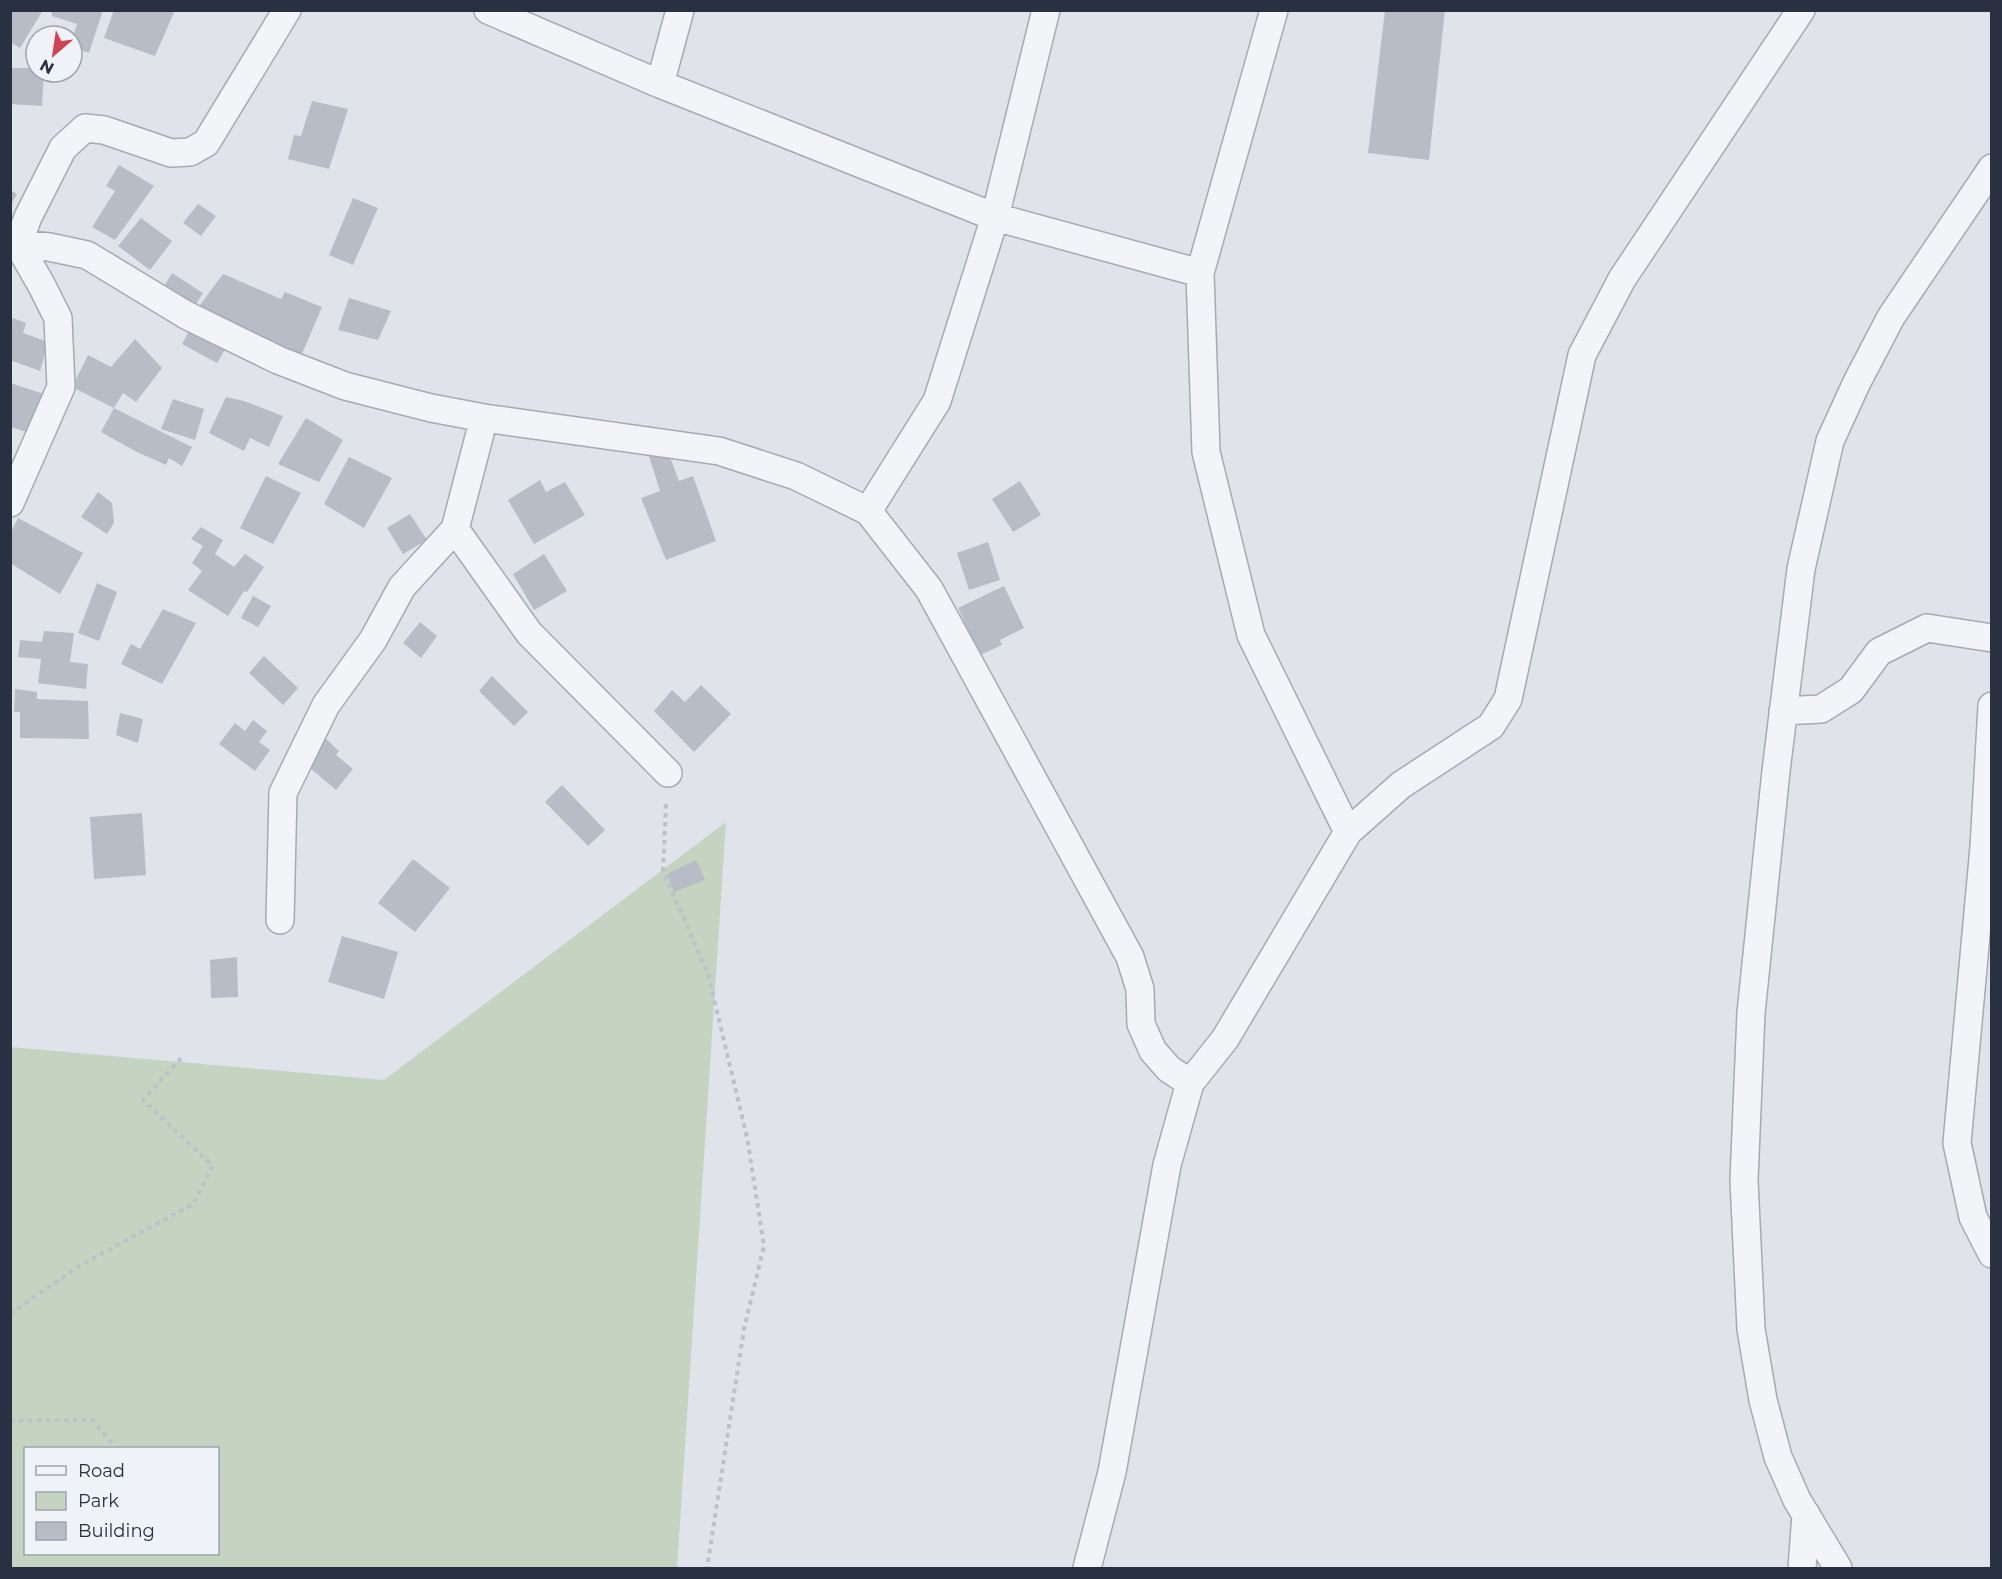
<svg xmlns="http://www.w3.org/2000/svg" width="2002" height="1579" viewBox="0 0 2002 1579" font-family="Montserrat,sans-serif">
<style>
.green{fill:#c5d3c1;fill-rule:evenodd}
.building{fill:#b7bcc6}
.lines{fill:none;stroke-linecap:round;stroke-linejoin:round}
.minor-casing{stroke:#a5aab3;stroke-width:30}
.path{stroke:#bdc1c8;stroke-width:4;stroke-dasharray:4.5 4.5;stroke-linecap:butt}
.minor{stroke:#f2f4f7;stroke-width:27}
</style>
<rect width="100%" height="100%" fill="#e0e3e9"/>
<path class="green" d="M 726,822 L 677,1568 L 11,1568 L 10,1047 L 384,1080 ZM 26,1448 L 218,1448 L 218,1554 L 26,1554 Z"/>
<path class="building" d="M 10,10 L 43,10 L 20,48 L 10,42 Z
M 51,10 L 103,10 L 89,53 L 72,47 L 72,39 L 77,24 L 52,16 Z
M 114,10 L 175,10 L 155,56 L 104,38 Z
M 1385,10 L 1445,10 L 1429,160 L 1368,153 Z
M 10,68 L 36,68 L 36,72 L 44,72 L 42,106 L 10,104 Z
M 312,101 L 348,109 L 329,169 L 288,159 L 294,135 L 301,136 Z
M 119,165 L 154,186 L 115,240 L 92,227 L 115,191 L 106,186 Z
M 10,190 L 17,194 L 10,206 Z
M 353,198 L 378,208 L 353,265 L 329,255 Z
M 198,204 L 216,216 L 201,236 L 183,223 Z
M 141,218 L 172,241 L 150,270 L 118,246 Z
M 172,273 L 203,293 L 194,308 L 163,288 Z
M 223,274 L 281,299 L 285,292 L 322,307 L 301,356 L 197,309 Z
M 349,298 L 391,311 L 378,340 L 338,330 Z
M 13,318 L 26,323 L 23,333 L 48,342 L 40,371 L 10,360 L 10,326 Z
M 190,329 L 226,348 L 217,363 L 182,344 Z
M 135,339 L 162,368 L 136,402 L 123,393 L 114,408 L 72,387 L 88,355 L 111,367 Z
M 10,383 L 44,394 L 34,434 L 10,427 Z
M 226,397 L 244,401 L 283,416 L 269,447 L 250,438 L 244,451 L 209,433 Z
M 173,399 L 204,409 L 195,440 L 161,429 Z
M 114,408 L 192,447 L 182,466 L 169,458 L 166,465 L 137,452 L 101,432 Z
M 306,418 L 343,440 L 319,482 L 278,464 Z
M 649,456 L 670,457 L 679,481 L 693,476 L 716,541 L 666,560 L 641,498 L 660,491 Z
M 349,457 L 392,478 L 364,528 L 324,504 Z
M 266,476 L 301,493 L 273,544 L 240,528 Z
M 540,480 L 546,492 L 565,482 L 585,515 L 534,544 L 508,500 Z
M 1020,481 L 1041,515 L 1013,532 L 992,499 Z
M 98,492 L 112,503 L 114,523 L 107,534 L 81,517 Z
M 410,514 L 427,540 L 403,554 L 387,528 Z
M 18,518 L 83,553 L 60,594 L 10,563 L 10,534 Z
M 201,527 L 223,540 L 215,554 L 234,567 L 245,554 L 264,567 L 247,592 L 244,591 L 228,616 L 188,590 L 202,571 L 192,563 L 203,546 L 191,539 Z
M 988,542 L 1000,580 L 969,590 L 957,553 Z
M 544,554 L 567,591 L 534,610 L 513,574 Z
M 97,583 L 117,592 L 99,641 L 78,633 Z
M 1004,586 L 1024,628 L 1000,640 L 1002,645 L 980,655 L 958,608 Z
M 253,596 L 271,606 L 258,627 L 241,618 Z
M 163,609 L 196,623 L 162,684 L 121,664 L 131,644 L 140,649 Z
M 420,622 L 437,636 L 421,658 L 403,643 Z
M 44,631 L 74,633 L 70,662 L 88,664 L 86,689 L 38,683 L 41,659 L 18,657 L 20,640 L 42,642 Z
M 264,656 L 298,688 L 283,705 L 249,673 Z
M 492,676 L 528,712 L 514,726 L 479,691 Z
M 701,685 L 731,714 L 694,752 L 654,711 L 672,690 L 685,702 Z
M 15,689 L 37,692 L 37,699 L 88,701 L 89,739 L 20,738 L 20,712 L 14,712 Z
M 120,713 L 143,719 L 138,743 L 116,735 Z
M 253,720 L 267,731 L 259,742 L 270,750 L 255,771 L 219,744 L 235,723 L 245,731 Z
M 326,739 L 339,751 L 336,755 L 353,769 L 336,790 L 304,763 Z
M 562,785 L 605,830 L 588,846 L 545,802 Z
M 142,813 L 146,875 L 94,879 L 90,817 Z
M 413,859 L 450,888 L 415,932 L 378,903 Z
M 696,860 L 705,880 L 674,892 L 667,874 Z
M 342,936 L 398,952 L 384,999 L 328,982 Z
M 237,957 L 238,997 L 211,998 L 210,960 Z"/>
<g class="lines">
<defs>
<path id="minor" d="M 287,10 L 206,143 L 190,152 L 171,153 L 104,130 L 85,128 L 63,148 L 28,217 L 18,244 L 49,247 L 87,255 L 186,315 L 278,360 L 345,386 L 431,408 L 484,418 L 719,451 L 796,476 L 868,511 L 929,589 L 1130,957 L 1140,989 L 1141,1024 L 1153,1051 L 1169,1069 L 1190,1083
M 488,10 L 660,84 L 995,217 L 1200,273
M 1274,10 L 1200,273 L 1206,452 L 1251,635 L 1348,832
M 660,84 L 680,10
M 10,241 L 18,244 L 42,286 L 58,318 L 61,387 L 10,503
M 484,418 L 455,529 L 529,633 L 668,773
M 868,511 L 937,401 L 995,217 L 1046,10
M 1992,706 L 1984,847 L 1957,1143 L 1973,1217 L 1992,1254
M 1783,711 L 1821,709 L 1851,690 L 1879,652 L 1927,628 L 1992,638
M 280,920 L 283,793 L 326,705 L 373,640 L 402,587 L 455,529
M 1087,1568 L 1112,1472 L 1167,1165 L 1190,1083 L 1225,1039 L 1348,832 L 1401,785 L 1491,726 L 1508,699 L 1582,355 L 1622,279 L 1801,10
M 1802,1568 L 1806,1514
M 1838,1568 L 1797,1500 L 1778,1457 L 1763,1400 L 1751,1329 L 1744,1180 L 1751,1013 L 1776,771 L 1801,569 L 1830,441 L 1857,382 L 1891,317 L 1992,168"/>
</defs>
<use href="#minor" class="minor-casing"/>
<path class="path" d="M 666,804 L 663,871 L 708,974 L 747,1137 L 764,1246 L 744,1329 L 707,1568
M 10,1314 L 81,1265 L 193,1204 L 213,1166 L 143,1100 L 184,1055
M 10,1421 L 92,1420 L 116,1448"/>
<use href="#minor" class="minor"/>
</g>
<rect width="2002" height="1579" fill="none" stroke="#283041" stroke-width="24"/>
<rect x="24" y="1447" width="195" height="108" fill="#eff2f6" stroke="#9fa4ae" stroke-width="1.5"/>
<rect x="36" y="1466" width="30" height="9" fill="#f2f4f7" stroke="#9fa4ae" stroke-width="1.5"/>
<text x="78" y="1477" font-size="18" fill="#283041">Road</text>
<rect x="36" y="1492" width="30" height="18" fill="#c5d3c1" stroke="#9fa4ae" stroke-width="1.5"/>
<text x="78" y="1507" font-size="18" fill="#283041">Park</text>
<rect x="36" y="1522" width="30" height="18" fill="#b7bcc6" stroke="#9fa4ae" stroke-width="1.5"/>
<text x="78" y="1537" font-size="18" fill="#283041">Building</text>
<g transform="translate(54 54) rotate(209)"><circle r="28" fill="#eff2f6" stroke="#9fa4ae" stroke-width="1.5"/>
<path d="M0-4.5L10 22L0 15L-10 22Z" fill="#d04353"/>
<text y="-9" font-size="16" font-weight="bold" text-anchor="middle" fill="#283041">N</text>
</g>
</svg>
